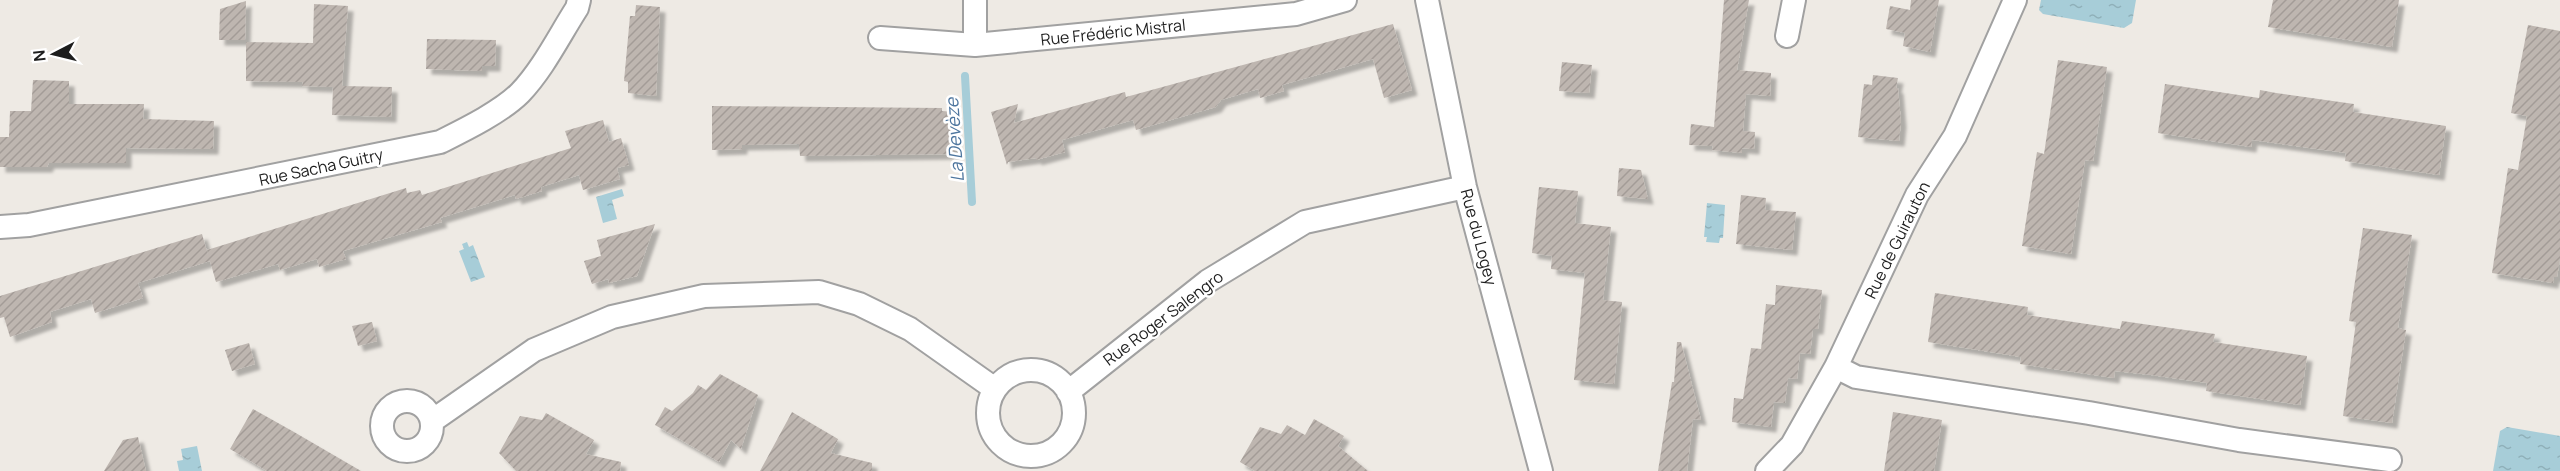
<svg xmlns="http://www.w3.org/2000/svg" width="2560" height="471" viewBox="0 0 2560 471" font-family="Manrope,sans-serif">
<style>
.water{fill:url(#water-ripples)}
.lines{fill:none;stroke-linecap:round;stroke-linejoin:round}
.stream{stroke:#a7cdd8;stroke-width:8}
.building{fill:url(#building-hatch);filter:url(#shadow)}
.minor-casing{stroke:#a1a1a1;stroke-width:26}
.minor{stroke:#fff;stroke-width:22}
.labels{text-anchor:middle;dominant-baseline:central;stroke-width:5;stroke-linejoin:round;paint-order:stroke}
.street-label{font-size:16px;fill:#1d1d1d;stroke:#fff}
.water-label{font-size:18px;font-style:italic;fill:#4e769f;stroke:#fff}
</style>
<defs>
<pattern id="water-ripples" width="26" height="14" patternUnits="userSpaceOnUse" patternTransform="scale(1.5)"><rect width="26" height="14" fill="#a7cdd8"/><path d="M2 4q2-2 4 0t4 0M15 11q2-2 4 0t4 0" fill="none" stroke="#8fb0b9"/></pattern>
<pattern id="building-hatch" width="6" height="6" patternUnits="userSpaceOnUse" patternTransform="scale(1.5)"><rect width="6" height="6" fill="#beb6b0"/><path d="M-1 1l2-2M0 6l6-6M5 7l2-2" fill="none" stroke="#a39c97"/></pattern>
<filter id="shadow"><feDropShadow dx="5.5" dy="5.5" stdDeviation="1.5" flood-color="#0004"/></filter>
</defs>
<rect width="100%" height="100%" fill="#eeeae4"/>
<path class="water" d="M 2041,0 L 2136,0 L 2132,23 L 2124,28 L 2043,14 L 2039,10 Z
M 622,189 L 624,196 L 612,200 L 617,219 L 603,223 L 596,197 Z
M 1707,203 L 1725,205 L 1723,238 L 1720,238 L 1719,243 L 1706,242 L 1707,237 L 1704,237 Z
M 467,242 L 469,247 L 473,245 L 485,277 L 471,282 L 459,251 L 464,249 L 462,244 Z
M 2507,427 L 2560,436 L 2560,471 L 2493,471 L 2500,431 Z
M 197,446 L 202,471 L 179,471 L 177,461 L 183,460 L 181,449 Z"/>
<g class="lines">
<path class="stream" d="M 965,76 L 972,202"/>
</g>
<path class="building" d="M 1724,0 L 1749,0 L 1737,70 L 1771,73 L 1770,96 L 1746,94 L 1743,131 L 1755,132 L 1754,149 L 1742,148 L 1742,153 L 1712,150 L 1713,146 L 1689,145 L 1691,124 L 1714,127 Z
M 1911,0 L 1939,0 L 1930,52 L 1903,46 L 1905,33 L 1886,29 L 1890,6 L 1910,10 Z
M 2273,0 L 2399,0 L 2392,47 L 2268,27 Z
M 246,1 L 245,40 L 219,40 L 220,9 Z
M 314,4 L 348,6 L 342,86 L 392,87 L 391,117 L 332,115 L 333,87 L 302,86 L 303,82 L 246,81 L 246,42 L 313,43 Z
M 636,5 L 660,7 L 656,96 L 628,93 L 628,82 L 624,81 L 630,16 L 635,16 Z
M 1393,24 L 1412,90 L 1384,98 L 1373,59 L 1282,85 L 1284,91 L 1260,98 L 1258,89 L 1221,100 L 1216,107 L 1136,130 L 1133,120 L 1062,140 L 1065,152 L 1036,160 L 1036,158 L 1008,162 L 1007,165 L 991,112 L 1018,104 L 1014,123 L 1125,92 L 1126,97 Z
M 2528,25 L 2560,31 L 2560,259 L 2557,277 L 2554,277 L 2553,283 L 2492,273 L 2508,168 L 2518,170 L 2527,116 L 2511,113 Z
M 427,39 L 496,40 L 495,66 L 482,66 L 482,71 L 426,69 Z
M 2058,60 L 2107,67 L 2093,161 L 2085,160 L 2071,254 L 2022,246 L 2037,152 L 2044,154 Z
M 1562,62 L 1592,65 L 1589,93 L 1559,91 Z
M 1873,75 L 1898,78 L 1896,88 L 1898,88 L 1901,122 L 1899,141 L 1858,137 L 1864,84 L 1872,85 Z
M 33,80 L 69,81 L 69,104 L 144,104 L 143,119 L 214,121 L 213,149 L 126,148 L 126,163 L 49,163 L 47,167 L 0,167 L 0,137 L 9,137 L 10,111 L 31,111 Z
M 2165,84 L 2259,98 L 2260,90 L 2276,93 L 2354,104 L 2353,112 L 2446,126 L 2439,175 L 2345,161 L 2346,153 L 2252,140 L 2251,147 L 2158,133 Z
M 712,106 L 942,108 L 942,111 L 954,112 L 954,154 L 800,156 L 799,144 L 742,145 L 742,149 L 712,150 Z
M 603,120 L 609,142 L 621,138 L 629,165 L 617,168 L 620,179 L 583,190 L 579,175 L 541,187 L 542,191 L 516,199 L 515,195 L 440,218 L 442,222 L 343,251 L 346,259 L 319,267 L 317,259 L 280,270 L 278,264 L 216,282 L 210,261 L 138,283 L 143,298 L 95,313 L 91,299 L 50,312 L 52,322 L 10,337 L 4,317 L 0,318 L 0,296 L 202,234 L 208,255 L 207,250 L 406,188 L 407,193 L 420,190 L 422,195 L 571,148 L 565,131 Z
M 1619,168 L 1641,170 L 1648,199 L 1617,196 Z
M 1539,187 L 1578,191 L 1575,223 L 1611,227 L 1603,300 L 1622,302 L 1614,384 L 1574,380 L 1585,273 L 1551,269 L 1552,256 L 1532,253 Z
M 1741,195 L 1766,198 L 1765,210 L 1796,212 L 1792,250 L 1736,244 Z
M 655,224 L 637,276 L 609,283 L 608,279 L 592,284 L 584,261 L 601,256 L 597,240 Z
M 2363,228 L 2412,235 L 2398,328 L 2406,330 L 2392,423 L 2343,416 L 2356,322 L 2349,321 Z
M 1776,285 L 1822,290 L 1818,329 L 1813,329 L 1810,354 L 1800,353 L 1797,379 L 1788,378 L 1785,403 L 1774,402 L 1771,427 L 1732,422 L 1734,398 L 1743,399 L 1751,348 L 1761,349 L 1766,304 L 1775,305 Z
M 1935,293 L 2028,307 L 2027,315 L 2120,329 L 2122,321 L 2178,329 L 2215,334 L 2213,342 L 2307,356 L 2300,405 L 2206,391 L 2207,383 L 2151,375 L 2115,371 L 2114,378 L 2020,364 L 2021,357 L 1928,342 Z
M 372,322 L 377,341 L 358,346 L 352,326 Z
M 1677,342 L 1681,342 L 1701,420 L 1693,419 L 1687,471 L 1658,471 L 1672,382 L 1674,382 Z
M 249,343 L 255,364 L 232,371 L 225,350 Z
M 720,374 L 758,395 L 741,449 L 731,440 L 719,462 L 655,425 L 665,407 L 672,411 L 693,393 L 698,385 L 706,390 Z
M 253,409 L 294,432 L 361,471 L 267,471 L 230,449 Z
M 792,412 L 838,439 L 831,453 L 872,463 L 872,471 L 760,471 Z
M 1893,412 L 1942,420 L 1934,471 L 1884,471 Z
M 546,413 L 594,440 L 586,454 L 621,462 L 620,471 L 516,471 L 499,453 L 520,416 L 542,420 Z
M 1314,419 L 1344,436 L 1338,446 L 1368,471 L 1255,471 L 1240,462 L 1260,427 L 1281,434 L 1287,425 L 1305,435 Z
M 138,437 L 146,471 L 104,471 L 123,440 Z"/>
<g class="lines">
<defs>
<path id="minor" d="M 1427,0 L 1465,187 L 1541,471
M 1787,36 L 1794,0
M 880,38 L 975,45 L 1296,14 L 1345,0
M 975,45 L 975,0
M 0,227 L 29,225 L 440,142 C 464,130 501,112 520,93 C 543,69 559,36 577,8 L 579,0
M 1836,367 L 1856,377 L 2089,413 L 2239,440 L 2390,460
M988 413a43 43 0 1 1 86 0a43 43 0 1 1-86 0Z
M 1068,392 L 1208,281 L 1305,222 L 1465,187
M382 426a25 25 0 1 1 50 0a25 25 0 1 1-50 0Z
M 432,421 L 534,350 L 612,317 L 704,296 L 819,292 L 859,304 L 910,329 L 995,389
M 1767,471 L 1792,445 L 1836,367 L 1917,195 L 1955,136 L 2015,0"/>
</defs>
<use href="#minor" class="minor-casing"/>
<use href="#minor" class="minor"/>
</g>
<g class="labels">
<g class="street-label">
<text transform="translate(1113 32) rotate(-6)">Rue Frédéric Mistral</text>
<text transform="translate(321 167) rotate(-12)">Rue Sacha Guitry</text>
<text transform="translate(1479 237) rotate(75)">Rue du Logey</text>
<text transform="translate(1897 240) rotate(-64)">Rue de Guirauton</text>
<text transform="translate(1163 318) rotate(-37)">Rue Roger Salengro</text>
</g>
<g class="water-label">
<text transform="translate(954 140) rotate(-94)">La Devèze</text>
</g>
</g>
<g transform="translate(54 54) rotate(263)" stroke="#ffffff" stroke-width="4.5" paint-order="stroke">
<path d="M0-4.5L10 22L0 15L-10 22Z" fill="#1d1d1d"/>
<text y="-9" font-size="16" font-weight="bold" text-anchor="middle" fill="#1d1d1d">N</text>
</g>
</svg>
